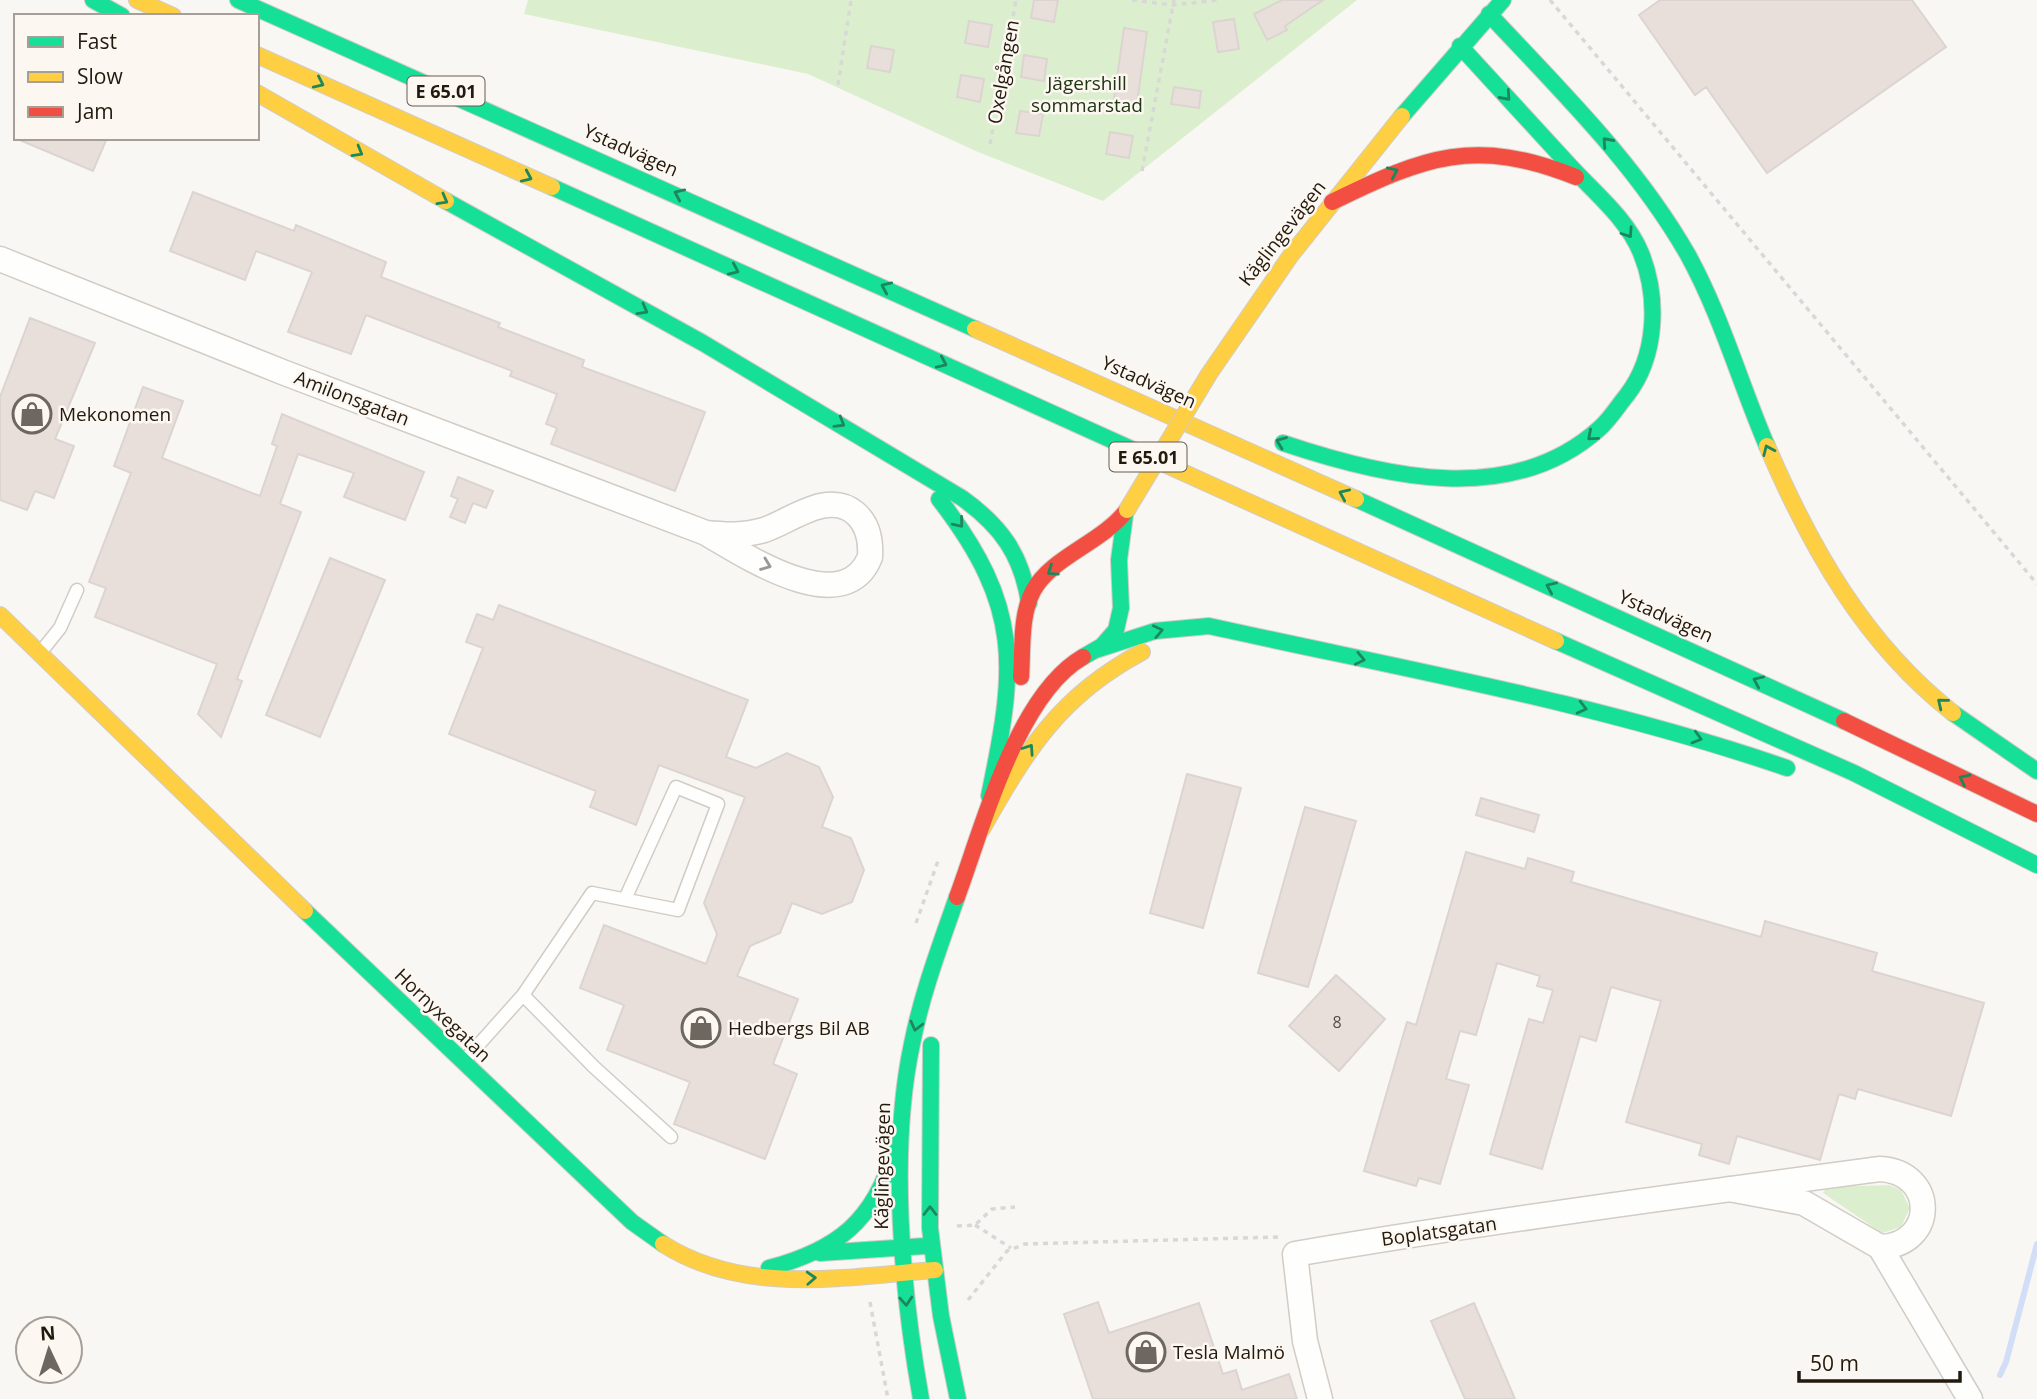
<svg xmlns="http://www.w3.org/2000/svg" width="2037" height="1399" viewBox="0 0 2037 1399" font-family="'Open Sans',sans-serif">
<style>
.green{fill:#dbefce}
.lines{fill:none;stroke-linecap:round;stroke-linejoin:round}
.stream{stroke:#d2def5;stroke-width:6}
.building{fill:#e8dfdb;stroke:#dcd4d0;stroke-width:2}
.lane-casing{stroke:#d1ccc5;stroke-width:15}
.street-casing{stroke:#d1ccc5;stroke-width:27}
.fast-casing{stroke:#d1ccc5;stroke-width:18}
.slow-casing{stroke:#d1ccc5;stroke-width:18}
.jam-casing{stroke:#d1ccc5;stroke-width:18}
.path{stroke:#d9d8d6;stroke-width:3.5;stroke-dasharray:5 5;stroke-linecap:butt}
.lane{stroke:#fefefd;stroke-width:12}
.street{stroke:#fefefd;stroke-width:24}
.fast{stroke:#16e098;stroke-width:16}
.slow{stroke:#ffcf43;stroke-width:16}
.jam{stroke:#f24e42;stroke-width:16}
.slow-bridge-casing{stroke:#d1ccc5;stroke-width:18;stroke-linecap:butt}
.slow-bridge{stroke:#ffcf43;stroke-width:16}
.oneway{stroke:#1c875a}
.oneway2{stroke:#9b9792}
.labels{text-anchor:middle;dominant-baseline:central;stroke-width:5;stroke-linejoin:round;paint-order:stroke}
.number-label{font-size:16px;fill:#554c43}
.shield{fill:#fcf7f1;stroke:#645c53;stroke-width:2}
.shield-label{font-size:18px;font-weight:bold;fill:#231a0f}
.street-label{font-size:19px;fill:#231a0f;stroke:#fcf7f1}
.park-label{font-size:19px;fill:#203513;stroke:#fcf7f1}
.poi-label{font-size:19px;fill:#231a0f;stroke:#fcf7f1;text-anchor:start}
</style>
<rect width="100%" height="100%" fill="#f9f7f4"/>
<path class="green" d="M 528,0 L 1357,0 L 1103,201 L 978,152 L 808,74 L 524,14 Z
M 1889,1185 L 1901,1190 L 1910,1208 L 1901,1227 L 1882,1233 L 1823,1193 L 1827,1187 Z"/>
<g class="lines">
<path class="stream" d="M 2000,1375 L 2006,1362 L 2037,1244"/>
</g>
<path class="building" d="M 1034,0 L 1058,0 L 1054,22 L 1031,18 Z
M 1282,0 L 1323,0 L 1285,26 L 1287,30 L 1267,40 L 1254,14 Z
M 1660,0 L 1912,0 L 1946,47 L 1767,173 L 1706,87 L 1695,95 L 1639,15 Z
M 1234,19 L 1239,49 L 1218,52 L 1213,22 Z
M 969,21 L 992,25 L 988,47 L 965,43 Z
M 1124,28 L 1147,32 L 1137,103 L 1114,99 Z
M 871,46 L 894,50 L 890,72 L 867,68 Z
M 1024,55 L 1047,59 L 1044,81 L 1021,77 Z
M 961,75 L 984,79 L 980,102 L 957,97 Z
M 1174,87 L 1201,91 L 1199,108 L 1171,104 Z
M 1020,111 L 1043,114 L 1039,136 L 1016,133 Z
M 1110,132 L 1133,136 L 1129,158 L 1106,154 Z
M 15,138 L 107,138 L 93,171 Z
M 193,192 L 294,231 L 296,225 L 386,262 L 381,277 L 500,323 L 498,327 L 584,360 L 582,367 L 705,412 L 675,491 L 551,444 L 557,428 L 546,424 L 557,394 L 510,376 L 512,371 L 366,315 L 351,354 L 288,332 L 312,272 L 256,251 L 245,280 L 170,251 Z
M 30,318 L 95,343 L 55,439 L 74,446 L 54,498 L 35,491 L 27,510 L 0,500 L 0,397 Z
M 143,387 L 183,401 L 162,458 L 260,496 L 277,446 L 272,444 L 282,414 L 424,472 L 405,520 L 344,497 L 354,473 L 298,454 L 280,504 L 301,512 L 237,679 L 242,681 L 221,737 L 198,714 L 217,664 L 95,617 L 106,588 L 89,582 L 131,473 L 114,466 Z
M 458,477 L 493,491 L 486,508 L 473,503 L 465,523 L 450,517 L 458,499 L 451,496 Z
M 330,558 L 385,580 L 320,737 L 266,715 Z
M 499,605 L 748,700 L 726,757 L 756,768 L 787,753 L 819,767 L 833,797 L 822,827 L 851,838 L 864,870 L 852,902 L 822,914 L 792,903 L 780,933 L 750,946 L 737,976 L 798,999 L 773,1064 L 797,1074 L 765,1159 L 674,1124 L 690,1082 L 607,1050 L 624,1005 L 580,988 L 604,925 L 706,964 L 717,934 L 704,903 L 745,797 L 659,765 L 636,825 L 590,807 L 596,791 L 449,734 L 483,648 L 466,642 L 477,614 L 493,620 Z
M 1187,774 L 1241,788 L 1203,928 L 1150,913 Z
M 1481,798 L 1539,815 L 1534,832 L 1476,815 Z
M 1305,807 L 1356,821 L 1308,987 L 1258,973 Z
M 1466,852 L 1525,869 L 1528,858 L 1574,872 L 1571,882 L 1761,937 L 1765,921 L 1877,953 L 1872,971 L 1984,1003 L 1951,1116 L 1858,1089 L 1855,1099 L 1839,1094 L 1820,1160 L 1737,1136 L 1729,1164 L 1699,1155 L 1702,1144 L 1626,1122 L 1661,1001 L 1611,987 L 1596,1041 L 1580,1036 L 1542,1169 L 1490,1154 L 1529,1019 L 1543,1023 L 1553,990 L 1537,986 L 1540,976 L 1497,963 L 1476,1035 L 1460,1031 L 1446,1079 L 1469,1085 L 1440,1184 L 1419,1178 L 1416,1186 L 1364,1171 L 1407,1022 L 1416,1025 Z
M 1336,975 L 1385,1019 L 1339,1071 L 1289,1026 Z
M 1098,1302 L 1109,1333 L 1199,1303 L 1223,1374 L 1236,1370 L 1242,1390 L 1289,1374 L 1297,1399 L 1093,1399 L 1064,1314 Z
M 1474,1303 L 1515,1399 L 1465,1399 L 1431,1321 Z"/>
<g class="lines">
<defs>
<path id="lane" d="M 40,653 L 60,628 L 77,590
M 523,995 L 592,893 L 678,910 L 718,804 L 676,787 L 625,899
M 465,1060 L 523,995 L 594,1067 L 671,1137"/>
<path id="street" d="M 0,259 L 285,373 L 706,533 C 744,555 844,622 870,557 C 871,541 868,524 855,513 C 828,490 791,521 764,530 C 744,536 726,535 706,533
M 1880,1247 L 1970,1399
M 1320,1399 L 1305,1341 L 1295,1254 C 1489,1221 1685,1195 1880,1169 C 1937,1172 1937,1245 1880,1247 L 1804,1203 L 1729,1189"/>
<path id="fast" d="M 93,0 L 122,16
M 238,0 L 975,329
M 1489,14 C 1560,90 1636,164 1688,255 C 1721,315 1740,383 1767,446
M 1402,116 L 1503,0
M 552,187 L 1138,452
M 446,201 L 703,343 L 962,498 C 1001,526 1022,555 1029,603
M 1283,443 C 1384,477 1512,508 1600,428 C 1610,419 1618,406 1627,395 C 1657,356 1659,298 1641,253 C 1627,219 1596,194 1571,167 C 1534,127 1497,86 1460,46
M 939,499 C 1023,608 1016,667 989,796
M 1356,499 L 1844,721
M 1556,641 L 1854,773 L 2037,865
M 1093,651 L 1155,631 L 1209,626 C 1403,669 1598,703 1787,768
M 1083,657 L 1102,646 L 1116,630 L 1121,608 L 1119,560 L 1125,515
M 1953,713 L 2037,771
M 305,911 L 632,1222 L 663,1244
M 931,1045 L 930,1228 L 941,1316 L 958,1399
M 820,1253 L 925,1246
M 769,1268 C 837,1250 874,1221 894,1152
M 921,1399 C 902,1292 889,1151 912,1044 C 922,993 940,946 957,897"/>
<path id="slow" d="M 137,0 L 173,16
M 257,55 L 552,187
M 257,93 L 446,201
M 975,329 L 1356,499
M 1209,374 L 1291,255 L 1402,116
M 1767,446 C 1811,548 1864,643 1953,713
M 1138,452 L 1556,641
M 0,615 L 305,911
M 982,829 C 1027,750 1059,696 1142,652
M 663,1244 C 745,1296 845,1277 935,1270"/>
<path id="jam" d="M 1332,202 C 1426,156 1475,137 1576,177
M 1021,677 C 1023,649 1020,616 1033,591 C 1051,557 1102,543 1127,510
M 1844,721 L 2037,814
M 957,897 C 983,827 1017,695 1083,657"/>
</defs>
<use href="#lane" class="lane-casing"/>
<use href="#street" class="street-casing"/>
<use href="#fast" class="fast-casing"/>
<use href="#slow" class="slow-casing"/>
<use href="#jam" class="jam-casing"/>
<path class="path" d="M 1132,0 L 1173,5 L 1219,0
M 1550,0 L 2037,584
M 838,85 L 851,0
M 990,144 L 1016,0
M 1142,171 L 1174,0
M 916,923 L 938,861
M 975,1225 L 1011,1248
M 957,1226 L 975,1225 L 992,1209 L 1015,1207
M 968,1300 L 1007,1251 L 1025,1244 L 1278,1237
M 870,1302 L 888,1399"/>
<use href="#lane" class="lane"/>
<use href="#street" class="street"/>
<use href="#fast" class="fast"/>
<use href="#slow" class="slow"/>
<use href="#jam" class="jam"/>
<defs>
<path id="slow-bridge" d="M 1127,510 L 1209,374"/>
</defs>
<use href="#slow-bridge" class="slow-bridge-casing"/>
<use href="#slow-bridge" class="slow-bridge"/>
</g>
<defs><path id="oneway-chevron" d="M-2-3.5L2.5 0L-2 3.5" fill="none" stroke-width="1.6" stroke-linecap="round" stroke-linejoin="round" transform="scale(1.75)"/></defs>
<g class="oneway">
<use href="#oneway-chevron" transform="translate(319 83) rotate(25)"/>
<use href="#oneway-chevron" transform="translate(1506 96) rotate(48)"/>
<use href="#oneway-chevron" transform="translate(1607 142) rotate(-132)"/>
<use href="#oneway-chevron" transform="translate(358 152) rotate(30)"/>
<use href="#oneway-chevron" transform="translate(1393 172) rotate(-24)"/>
<use href="#oneway-chevron" transform="translate(527 177) rotate(24)"/>
<use href="#oneway-chevron" transform="translate(679 194) rotate(-156)"/>
<use href="#oneway-chevron" transform="translate(443 200) rotate(29)"/>
<use href="#oneway-chevron" transform="translate(1628 233) rotate(56)"/>
<use href="#oneway-chevron" transform="translate(734 270) rotate(24)"/>
<use href="#oneway-chevron" transform="translate(886 287) rotate(-156)"/>
<use href="#oneway-chevron" transform="translate(643 310) rotate(29)"/>
<use href="#oneway-chevron" transform="translate(942 363) rotate(24)"/>
<use href="#oneway-chevron" transform="translate(840 423) rotate(31)"/>
<use href="#oneway-chevron" transform="translate(1592 436) rotate(139)"/>
<use href="#oneway-chevron" transform="translate(1281 442) rotate(-159)"/>
<use href="#oneway-chevron" transform="translate(1768 450) rotate(-114)"/>
<use href="#oneway-chevron" transform="translate(1344 494) rotate(-156)"/>
<use href="#oneway-chevron" transform="translate(959 523) rotate(51)"/>
<use href="#oneway-chevron" transform="translate(1052 571) rotate(146)"/>
<use href="#oneway-chevron" transform="translate(1551 587) rotate(-156)"/>
<use href="#oneway-chevron" transform="translate(1158 631) rotate(-12)"/>
<use href="#oneway-chevron" transform="translate(1360 659) rotate(12)"/>
<use href="#oneway-chevron" transform="translate(1758 681) rotate(-156)"/>
<use href="#oneway-chevron" transform="translate(1942 703) rotate(-141)"/>
<use href="#oneway-chevron" transform="translate(1582 708) rotate(14)"/>
<use href="#oneway-chevron" transform="translate(1697 738) rotate(16)"/>
<use href="#oneway-chevron" transform="translate(1029 749) rotate(-56)"/>
<use href="#oneway-chevron" transform="translate(1964 779) rotate(-154)"/>
<use href="#oneway-chevron" transform="translate(916 1026) rotate(104)"/>
<use href="#oneway-chevron" transform="translate(930 1211) rotate(-90)"/>
<use href="#oneway-chevron" transform="translate(811 1278) rotate(-3)"/>
<use href="#oneway-chevron" transform="translate(906 1301) rotate(86)"/>
</g>
<use class="oneway2" href="#oneway-chevron" transform="translate(766 565) rotate(21)"/>
<defs>
<symbol id="shop-ring" viewBox="-11 -11 22 22"><circle r="9.5" fill="#fcf7f1" stroke="#6e675f" stroke-width="1.5"/><path d="M-5-2.5h2.3a2.7 3.5 0 0 1 5.4 0H5L5.5 6h-11ZM-1.5-2.5h3a1.5 2.3 0 0 0-3 0Z" fill="#6e675f"/></symbol>
</defs>
<g fill-rule="evenodd">
<use href="#shop-ring" x="10" y="392" width="44" height="44"/>
<use href="#shop-ring" x="679" y="1006" width="44" height="44"/>
<use href="#shop-ring" x="1124" y="1330" width="44" height="44"/>
</g>
<g class="labels">
<g class="number-label">
<text x="1337" y="1022">8</text>
</g>
<g class="shield">
<rect x="407.5" y="76.5" width="77" height="29" rx="5"/>
<rect x="1109.5" y="442.5" width="77" height="29" rx="5"/>
</g>
<g class="shield-label">
<text x="446" y="91">E 65.01</text>
<text x="1148" y="457">E 65.01</text>
</g>
<g class="street-label">
<text transform="translate(1003 72) rotate(-80)">Oxelgången</text>
<text transform="translate(631 150) rotate(24)">Ystadvägen</text>
<text transform="translate(1282 233) rotate(-52)">Käglingevägen</text>
<text transform="translate(1149 382) rotate(24)">Ystadvägen</text>
<text transform="translate(352 398) rotate(21)">Amilonsgatan</text>
<text transform="translate(1666 616) rotate(24)">Ystadvägen</text>
<text transform="translate(443 1015) rotate(44)">Hornyxegatan</text>
<text transform="translate(882 1166) rotate(-89)">Käglingevägen</text>
<text transform="translate(1439 1231) rotate(-8)">Boplatsgatan</text>
</g>
<g class="park-label">
<text x="1087" y="83">Jägershill<tspan x="1087" dy="22">sommarstad</tspan></text>
</g>
<g class="poi-label">
<text x="59" y="414">Mekonomen</text>
<text x="728" y="1028">Hedbergs Bil AB</text>
<text x="1173" y="1352">Tesla Malmö</text>
</g>
</g>
<rect x="14" y="14" width="245" height="126" fill="#fcf7f1" stroke="#a59f97" stroke-width="2"/>
<rect x="28" y="37" width="35" height="10" fill="#16e098" stroke="#a59f97" stroke-width="2"/>
<text x="77" y="49" font-size="21" fill="#231a0f">Fast</text>
<rect x="28" y="72" width="35" height="10" fill="#ffcf43" stroke="#a59f97" stroke-width="2"/>
<text x="77" y="84" font-size="21" fill="#231a0f">Slow</text>
<rect x="28" y="107" width="35" height="10" fill="#f24e42" stroke="#a59f97" stroke-width="2"/>
<text x="77" y="119" font-size="21" fill="#231a0f">Jam</text>
<g transform="translate(49 1350) rotate(356)"><circle r="33" fill="#fcf7f1" stroke="#a59f97" stroke-width="2"/>
<path d="M0-5L12 26L0 18L-12 26Z" fill="#6e675f"/>
<text y="-10" font-size="19" font-weight="bold" text-anchor="middle" fill="#231a0f">N</text>
</g>
<path d="M1799 1371v10h161v-10" fill="none" stroke="#231a0f" stroke-width="3.5"/>
<text x="1810" y="1371" font-size="21" fill="#231a0f" stroke="#fcf7f1" stroke-width="5" paint-order="stroke">50 m</text>
</svg>
